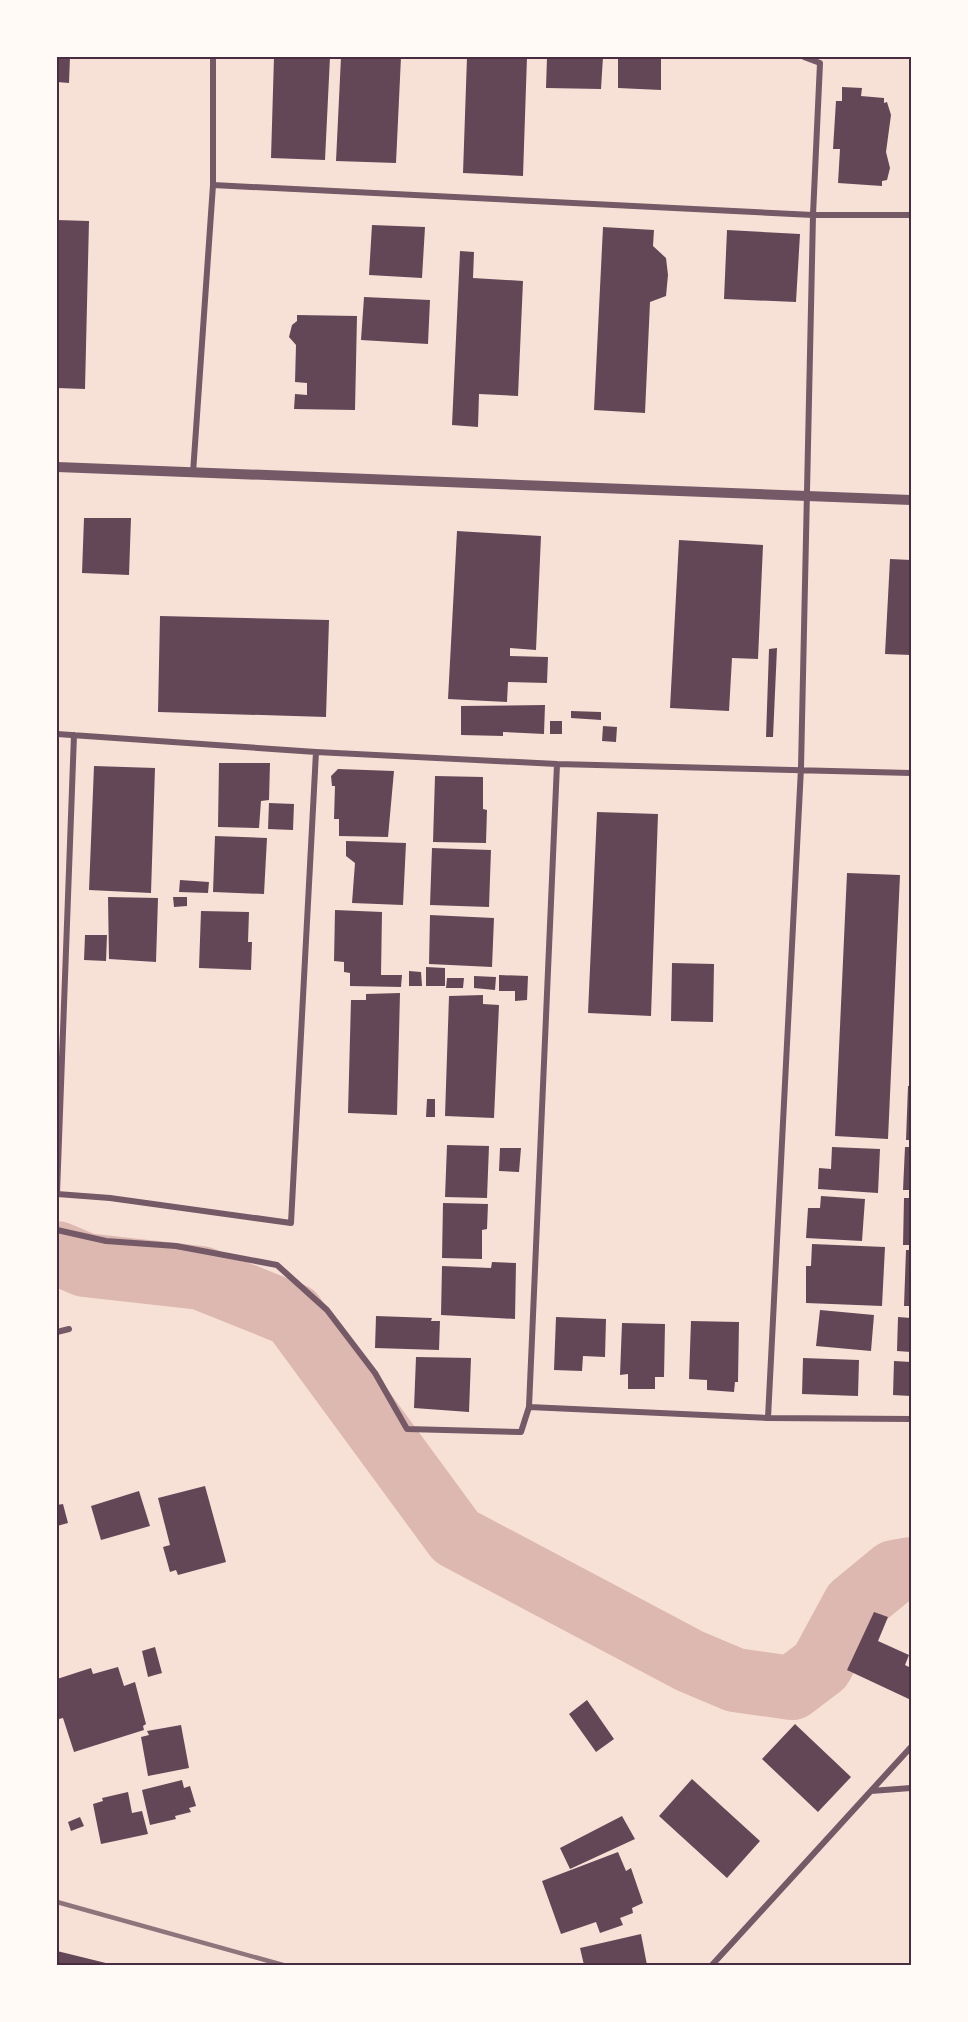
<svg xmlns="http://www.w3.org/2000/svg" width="968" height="2022" viewBox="0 0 968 2022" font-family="'DM Sans',sans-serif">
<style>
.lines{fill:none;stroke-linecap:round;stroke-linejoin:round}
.river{stroke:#dcb8b0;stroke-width:64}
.building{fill:#644757}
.minor{stroke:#755966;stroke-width:6}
.tertiary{stroke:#755966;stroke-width:10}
.rail{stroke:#8f747c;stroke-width:4.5}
.neatline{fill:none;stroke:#4a2c40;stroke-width:2}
</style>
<rect width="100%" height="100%" fill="#f7e1d7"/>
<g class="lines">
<path class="river" d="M 57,1253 L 85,1265 L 201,1278 L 293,1315 L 456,1537 L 690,1661 L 735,1680 L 792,1688 L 821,1666 L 854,1605 L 894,1572 L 911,1569"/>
</g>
<path class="building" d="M 57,57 L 70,57 L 69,83 L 57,82 Z
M 274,57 L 330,57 L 325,160 L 271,158 Z
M 341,57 L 401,57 L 396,163 L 336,161 Z
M 467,57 L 527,57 L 523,176 L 463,173 Z
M 547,57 L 603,57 L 601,89 L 546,88 Z
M 618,57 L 661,57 L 661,90 L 618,88 Z
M 842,87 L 862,88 L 861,96 L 884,98 L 884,103 L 887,102 L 891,115 L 886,152 L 890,168 L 887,180 L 882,181 L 882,186 L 838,183 L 840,149 L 833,149 L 836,101 L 842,101 Z
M 57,220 L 89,221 L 85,389 L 57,388 Z
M 372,225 L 425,227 L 422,278 L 369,275 Z
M 603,227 L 654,230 L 653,246 L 666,258 L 668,275 L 666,296 L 650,302 L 645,413 L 594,410 Z
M 727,230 L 800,234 L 796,302 L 724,299 Z
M 460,251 L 474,252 L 473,278 L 523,281 L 518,396 L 479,394 L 478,427 L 452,425 Z
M 364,297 L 430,300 L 428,344 L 361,340 Z
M 297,315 L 357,316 L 355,410 L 294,409 L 295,394 L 307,395 L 307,383 L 295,382 L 296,345 L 289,337 L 292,325 L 297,321 Z
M 84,518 L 131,518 L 129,575 L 82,573 Z
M 457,531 L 541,536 L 536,650 L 510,648 L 510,656 L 548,657 L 547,683 L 508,682 L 507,702 L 448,699 Z
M 679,540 L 763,545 L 758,659 L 732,658 L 729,711 L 670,708 Z
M 890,559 L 911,560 L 911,655 L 885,654 Z
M 160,616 L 329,620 L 326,717 L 158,712 Z
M 777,648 L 773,737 L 766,737 L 769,649 Z
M 545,705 L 544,734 L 503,732 L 503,736 L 461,735 L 461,706 Z
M 571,711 L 601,712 L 601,720 L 571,718 Z
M 550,721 L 562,721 L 562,734 L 550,734 Z
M 603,726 L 617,727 L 616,742 L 602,741 Z
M 219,763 L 270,763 L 269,800 L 261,801 L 259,828 L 218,827 Z
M 94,766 L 155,768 L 151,893 L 89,890 Z
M 338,769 L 394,771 L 388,837 L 339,836 L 339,819 L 334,819 L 335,786 L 332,786 L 331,776 Z
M 435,776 L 483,777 L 483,809 L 487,810 L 486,843 L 433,842 Z
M 269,803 L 294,804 L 293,830 L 268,829 Z
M 597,812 L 658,814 L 651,1016 L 588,1013 Z
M 215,836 L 267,838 L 264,894 L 213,892 Z
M 346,841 L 406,843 L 403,905 L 352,903 L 355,863 L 346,856 Z
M 432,848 L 491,850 L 489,907 L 430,905 Z
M 847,873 L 900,875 L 888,1139 L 835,1136 Z
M 180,880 L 209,882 L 208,893 L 179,892 Z
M 108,897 L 158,898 L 156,962 L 109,959 Z
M 173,897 L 187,897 L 187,906 L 174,907 Z
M 335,910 L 382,912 L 381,975 L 402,975 L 401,987 L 350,986 L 350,973 L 344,972 L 344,962 L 334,961 Z
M 201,911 L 249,912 L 248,942 L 252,942 L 251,970 L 199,968 Z
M 430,915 L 494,918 L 492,967 L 429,964 Z
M 85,935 L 107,935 L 106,961 L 84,960 Z
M 672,963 L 714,964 L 713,1022 L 671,1021 Z
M 426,967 L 445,968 L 445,986 L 426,986 Z
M 409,971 L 421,972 L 422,986 L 409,986 Z
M 499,975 L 528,976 L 527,1000 L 515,1001 L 515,991 L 499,991 Z
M 474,976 L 496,977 L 495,990 L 474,988 Z
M 447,978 L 464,978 L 463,988 L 446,988 Z
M 400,993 L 397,1115 L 348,1113 L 351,1000 L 366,1000 L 366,994 Z
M 483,995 L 483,1004 L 499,1005 L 494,1118 L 445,1116 L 449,996 Z
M 908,1086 L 911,1086 L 911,1140 L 906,1140 Z
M 427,1099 L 435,1099 L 435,1117 L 426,1117 Z
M 447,1145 L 489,1146 L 487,1198 L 445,1197 Z
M 832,1147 L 880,1149 L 878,1193 L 818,1189 L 819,1168 L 831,1169 Z
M 905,1147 L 911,1147 L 911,1190 L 903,1190 Z
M 500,1148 L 521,1148 L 519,1172 L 499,1171 Z
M 821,1196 L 865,1199 L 862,1241 L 806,1238 L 808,1208 L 820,1208 Z
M 904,1198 L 911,1198 L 911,1245 L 903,1245 Z
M 443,1203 L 488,1204 L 487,1229 L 482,1230 L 482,1259 L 442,1258 Z
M 812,1244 L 885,1247 L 882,1306 L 806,1303 L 806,1266 L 811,1266 Z
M 906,1250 L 911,1250 L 911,1306 L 904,1306 Z
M 492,1262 L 516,1263 L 515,1319 L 441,1315 L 442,1266 L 491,1268 Z
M 820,1310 L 874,1315 L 871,1351 L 816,1346 Z
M 376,1316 L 432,1318 L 431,1321 L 440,1321 L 439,1350 L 375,1348 Z
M 556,1317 L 606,1319 L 605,1357 L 583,1356 L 582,1371 L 554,1370 Z
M 898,1317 L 911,1318 L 911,1352 L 897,1351 Z
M 691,1321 L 739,1322 L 738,1382 L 735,1382 L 734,1392 L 707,1390 L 707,1380 L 689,1379 Z
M 622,1323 L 665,1324 L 664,1377 L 655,1377 L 655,1389 L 628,1389 L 628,1374 L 620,1375 Z
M 416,1357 L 471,1358 L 469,1412 L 414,1408 Z
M 803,1358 L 859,1360 L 858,1396 L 802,1394 Z
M 894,1361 L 911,1362 L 911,1396 L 893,1395 Z
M 205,1486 L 226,1562 L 178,1575 L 176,1570 L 170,1572 L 163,1547 L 170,1545 L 158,1498 Z
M 139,1491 L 150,1526 L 101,1540 L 91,1506 Z
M 63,1504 L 68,1523 L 57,1526 L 57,1505 Z
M 874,1612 L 888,1617 L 878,1641 L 909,1655 L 905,1665 L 911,1668 L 911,1700 L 847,1670 Z
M 155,1647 L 162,1673 L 148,1677 L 142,1651 Z
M 118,1667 L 124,1686 L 135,1682 L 146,1724 L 143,1726 L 144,1730 L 74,1752 L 63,1718 L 59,1719 L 57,1711 L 57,1679 L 91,1668 L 93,1674 Z
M 587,1700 L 614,1739 L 596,1752 L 569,1714 Z
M 795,1724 L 851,1777 L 818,1812 L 762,1759 Z
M 181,1725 L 189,1768 L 148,1776 L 141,1737 L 149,1735 L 147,1731 Z
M 692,1779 L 760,1841 L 727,1878 L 659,1816 Z
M 182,1780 L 184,1788 L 190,1786 L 196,1806 L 189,1808 L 191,1812 L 175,1816 L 176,1819 L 150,1825 L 142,1790 Z
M 128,1792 L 132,1813 L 142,1811 L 148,1834 L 101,1844 L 93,1804 L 103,1801 L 102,1798 Z
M 622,1816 L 635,1839 L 570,1869 L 560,1848 Z
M 80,1817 L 84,1826 L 71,1831 L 68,1822 Z
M 618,1852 L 626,1871 L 631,1868 L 643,1903 L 632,1908 L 633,1913 L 620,1918 L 623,1925 L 600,1933 L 596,1922 L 561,1934 L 542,1881 Z
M 641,1934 L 647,1965 L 584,1965 L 580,1948 Z
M 57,1951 L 110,1964 L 110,1965 L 57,1965 Z"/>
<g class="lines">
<path class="minor" d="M 213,185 L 813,215 L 911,215
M 193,473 L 213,185 L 213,57
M 57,734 L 316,752 L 557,764 L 911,773
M 557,764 L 529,1407 L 768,1418 L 911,1419
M 57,1193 L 74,735
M 57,1194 L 110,1198 L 291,1223 L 316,752
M 57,1230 L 106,1241 L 176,1246 L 277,1265 L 327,1310 L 375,1373 L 407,1429 L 521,1432 L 529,1407
M 57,1332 L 69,1329
M 768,1418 L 801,768 L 813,215 L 820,63 L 804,57
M 871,1791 L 911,1788
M 712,1965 L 911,1747"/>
<path class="tertiary" d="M 57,467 L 911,500"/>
<path class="rail" d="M 57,1902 L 283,1965"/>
</g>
<rect width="968" height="2022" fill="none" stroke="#fffaf5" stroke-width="117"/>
<rect x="58" y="58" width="852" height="1906" class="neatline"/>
</svg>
